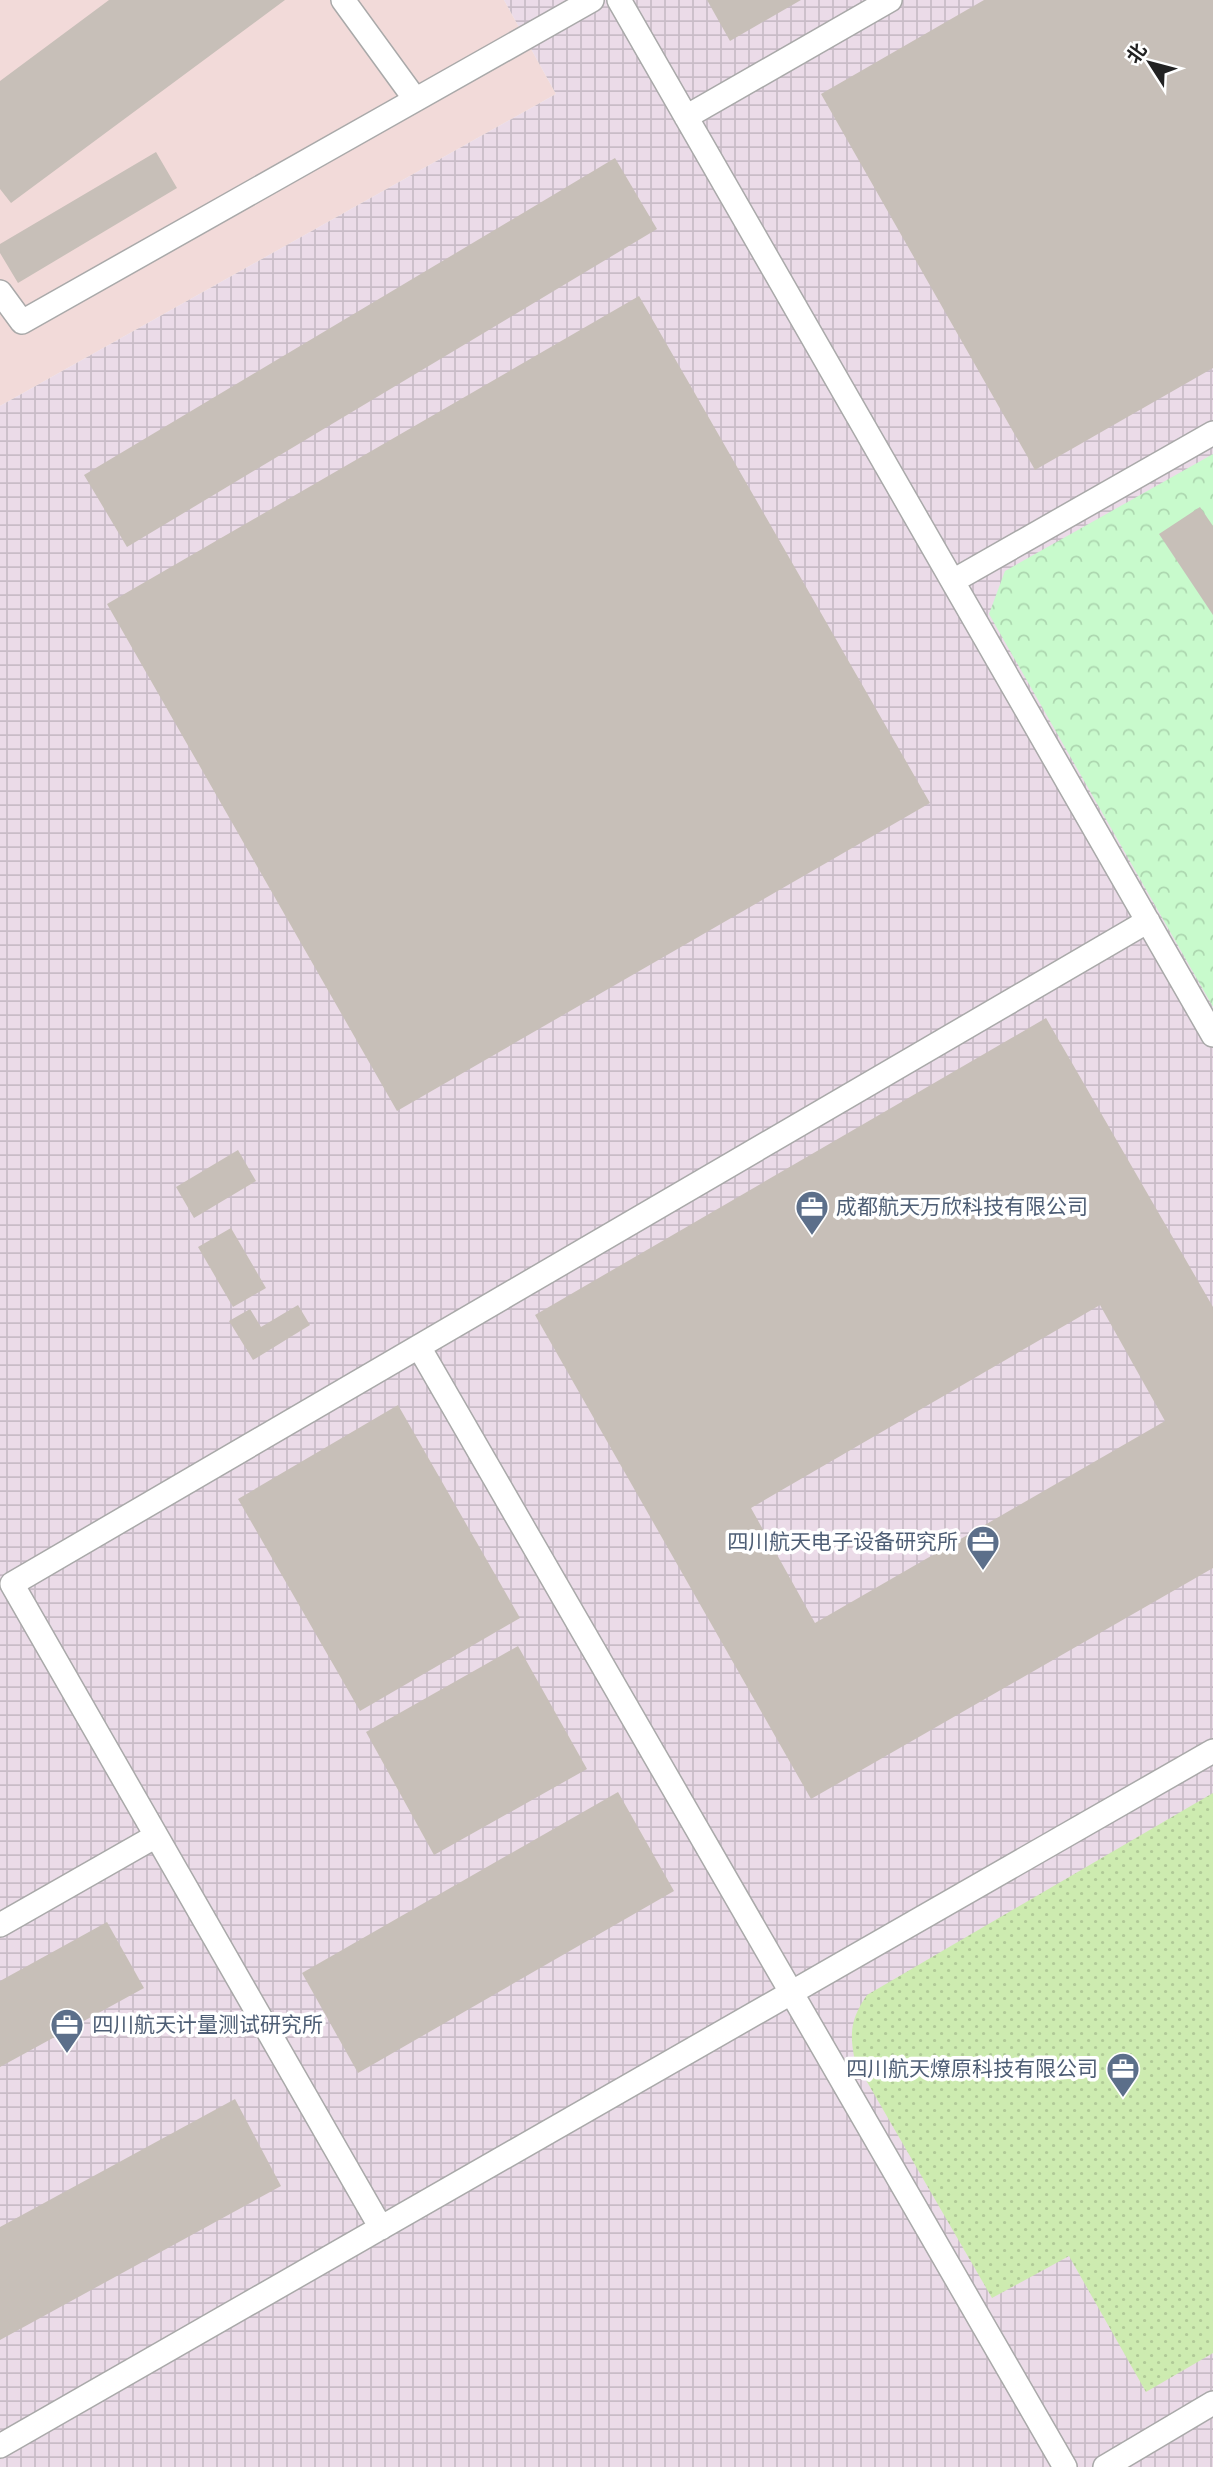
<svg xmlns="http://www.w3.org/2000/svg" width="1213" height="2467" viewBox="0 0 1213 2467" font-family="'Varela Round','Noto Sans SC',sans-serif">
<style>
.commercial{fill:#f2dad9}
.industrial{fill:url(#industrial-grid)}
.grass{fill:url(#grass-dots)}
.park{fill:url(#park-crowns)}
.building{fill:#c7bfb8;fill-rule:evenodd}
.lines{fill:none;stroke-linecap:round;stroke-linejoin:round}
.service-casing{stroke:#a9a9a9;stroke-width:26}
.service{stroke:#fff;stroke-width:23}
.labels{text-anchor:middle;dominant-baseline:central;stroke-width:7;stroke-linejoin:round;paint-order:stroke}
.service-label{font-size:21px;fill:#4e5e75;stroke:#fff;text-anchor:start}
</style>
<defs>
<pattern id="industrial-grid" width="8" height="8" patternUnits="userSpaceOnUse" patternTransform="scale(1.75)"><rect width="8" height="8" fill="#ebdbe8"/><path d="M0 4h8M4 0v8" fill="none" stroke="#c9bcc7"/></pattern>
<pattern id="grass-dots" width="8" height="8" patternUnits="userSpaceOnUse" patternTransform="scale(1.75)"><rect width="8" height="8" fill="#cdebb0"/><path d="M2 2h.1M6 6h.1" fill="none" stroke="#b0c997" stroke-width="1.8" stroke-linecap="round"/></pattern>
<pattern id="park-crowns" width="20" height="18" patternUnits="userSpaceOnUse" patternTransform="scale(1.75)"><rect width="20" height="18" fill="#c8facc"/><path d="M2 6a3 3 0 1 1 6 0M12 15a3 3 0 1 1 6 0" fill="none" stroke="#acd6af"/></pattern>
</defs>
<rect width="100%" height="100%" fill="#f2efe9"/>
<path class="commercial" d="M 0,0 L 504,0 L 556,94 L 0,406 Z"/>
<path class="industrial" d="M 504,0 L 1213,0 L 1213,2467 L 0,2467 L 0,406 L 556,94 Z"/>
<path class="grass" d="M 1213,1793 L 1213,2353 L 1146,2392 L 1069,2256 L 992,2298 L 855,2061 C 849,2033 851,2018 867,1995 Z"/>
<path class="park" d="M 1213,454 L 1213,1007 L 989,614 L 1005,571 Z"/>
<path class="building" d="M 109,0 L 285,0 L 11,203 L 0,189 L 0,81 Z
M 707,0 L 801,0 L 730,41 Z
M 984,0 L 1213,0 L 1213,368 L 1035,470 L 821,94 Z
M 156,152 L 177,188 L 18,283 L 0,253 L 0,244 Z
M 615,158 L 657,229 L 127,547 L 84,475 Z
M 639,296 L 930,803 L 397,1111 L 107,604 Z
M 1200,507 L 1213,526 L 1213,615 L 1159,534 Z
M 1046,1018 L 1213,1307 L 1213,1568 L 811,1799 L 535,1315 ZM 1100,1305 L 1165,1421 L 815,1623 L 751,1508 Z
M 238,1150 L 256,1181 L 194,1218 L 176,1187 Z
M 231,1228 L 266,1288 L 233,1307 L 198,1247 Z
M 298,1305 L 310,1325 L 253,1360 L 229,1321 L 250,1309 L 261,1327 Z
M 398,1405 L 520,1618 L 360,1711 L 238,1499 Z
M 518,1646 L 587,1769 L 434,1855 L 366,1732 Z
M 618,1792 L 674,1891 L 358,2073 L 302,1973 Z
M 107,1922 L 144,1988 L 0,2067 L 0,1981 Z
M 235,2099 L 281,2186 L 0,2340 L 0,2227 Z"/>
<g class="lines">
<defs>
<path id="service" d="M 343,0 L 415,99
M 619,0 L 1213,1035
M 686,117 L 890,0
M 0,292 L 22,322 L 592,0
M 953,581 L 1213,433
M 419,1347 L 1065,2467
M 0,1925 L 156,1836
M 381,2228 L 12,1584 L 1148,921
M 0,2446 L 1213,1751
M 1105,2467 L 1213,2403"/>
</defs>
<use href="#service" class="service-casing"/>
<use href="#service" class="service"/>
</g>
<defs>
<symbol id="office-pin" viewBox="-11 -11 22 30"><path d="M0 17L-7.5 6A9.5 9.5 0 1 1 7.5 6Z" fill="#5c6f8a" stroke="#fff"/><path d="M-6-3h4V-5.5h4V-3h4V5H-6ZM-1-4.5V-3h2v-1.5ZM-6 0V1H6V0Z" fill="#fff"/></symbol>
</defs>
<g fill-rule="evenodd">
<use href="#office-pin" x="793" y="1188" width="38" height="52"/>
<use href="#office-pin" x="964" y="1523" width="38" height="52"/>
<use href="#office-pin" x="48" y="2006" width="38" height="52"/>
<use href="#office-pin" x="1104" y="2050" width="38" height="52"/>
</g>
<g class="labels">
<g class="service-label">
<text x="836" y="1207">成都航天万欣科技有限公司</text>
<text x="958" y="1542" text-anchor="end">四川航天电子设备研究所</text>
<text x="92" y="2025">四川航天计量测试研究所</text>
<text x="1098" y="2069" text-anchor="end">四川航天燎原科技有限公司</text>
</g>
</g>
<g transform="translate(1150 63) rotate(306)" stroke="#ffffff" stroke-width="5" paint-order="stroke">
<path d="M0-5L12 26L0 18L-12 26Z" fill="#222222"/>
<text y="-10" font-size="19" font-weight="bold" text-anchor="middle" fill="#222222">北</text>
</g>
</svg>
